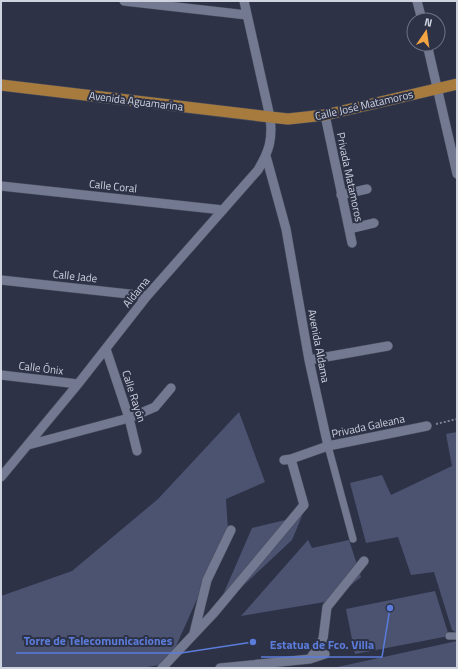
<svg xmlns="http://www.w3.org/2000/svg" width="458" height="669" viewBox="0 0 458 669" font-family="'Titillium Web',sans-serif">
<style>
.green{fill:#4b5371}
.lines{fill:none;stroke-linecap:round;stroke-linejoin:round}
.pedestrian-casing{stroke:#494e5e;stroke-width:8}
.minor-casing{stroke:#494e5e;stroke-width:10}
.primary-casing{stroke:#494e5e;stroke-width:12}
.path{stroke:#7f8393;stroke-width:2;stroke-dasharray:2 2;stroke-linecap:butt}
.pedestrian{stroke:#727990;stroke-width:7}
.minor{stroke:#727990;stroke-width:9}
.primary{stroke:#a67b3d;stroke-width:11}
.labels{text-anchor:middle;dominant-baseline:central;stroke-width:4;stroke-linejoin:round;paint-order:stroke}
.street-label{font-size:11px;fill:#cfd2df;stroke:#2d3246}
.leader{fill:none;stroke:#5b7cda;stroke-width:1.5}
.callout-dot{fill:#5b7cda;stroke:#2d3246;stroke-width:1.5}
.callout-label{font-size:12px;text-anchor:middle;font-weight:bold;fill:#5b7cda;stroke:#2d3246;stroke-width:4;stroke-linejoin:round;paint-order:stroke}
</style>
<rect width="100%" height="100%" fill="#2d3246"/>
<path class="green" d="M 239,412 L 265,482 L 226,499 L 228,530 L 168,664 L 140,668 L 1,668 L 1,596 L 72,571 L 158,499 Z
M 457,432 L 457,633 L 452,630 L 434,572 L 411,575 L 398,537 L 366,543 L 350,483 L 382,475 L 391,495 L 452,466 L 446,434 Z
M 302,516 L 292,540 L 216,611 L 252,528 Z
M 308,540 L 312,548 L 349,540 L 361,577 L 331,601 L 241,616 Z
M 435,591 L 449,636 L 355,654 L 346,609 Z
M 457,641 L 457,668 L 333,668 Z"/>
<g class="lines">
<defs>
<path id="pedestrian" d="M 328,446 L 353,539
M 449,636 L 457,636"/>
<path id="minor" d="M 124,1 L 247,15
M 417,1 L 422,20
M 427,44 L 457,174
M 325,115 L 352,243
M 266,156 L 286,229 L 309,360 L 328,446
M 1,186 L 223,210
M 341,195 L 367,189
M 349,229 L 374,223
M 1,280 L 147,296
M 106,349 L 129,418 L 137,451
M 309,360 L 388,346
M 1,375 L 78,384
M 28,445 L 129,418 L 155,407 L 171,388
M 284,460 L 291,459 L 328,446 L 427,426
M 1,477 L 78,384 L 147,296 L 258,170 C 269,151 273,140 270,117 L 244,1
M 194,633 L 207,580 L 231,530
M 310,659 L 323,639 L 327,607 L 364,561
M 162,668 L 213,614 L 304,505 L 291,459
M 220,668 L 310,659 L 325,654"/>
<path id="primary" d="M 1,85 L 270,117 L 288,119 L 325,115 L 457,84"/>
</defs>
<use href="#pedestrian" class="pedestrian-casing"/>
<use href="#minor" class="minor-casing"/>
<use href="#primary" class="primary-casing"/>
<path class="path" d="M 436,424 L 457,419"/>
<use href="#pedestrian" class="pedestrian"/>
<use href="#minor" class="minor"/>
<use href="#primary" class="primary"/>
</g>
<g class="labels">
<g class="street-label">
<text transform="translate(136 101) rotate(7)">Avenida Aguamarina</text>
<text transform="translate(364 105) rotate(-13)">Calle José Matamoros</text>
<text transform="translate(350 177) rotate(78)">Privada Matamoros</text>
<text transform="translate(113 186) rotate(6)">Calle Coral</text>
<text transform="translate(75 276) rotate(6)">Calle Jade</text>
<text transform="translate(136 292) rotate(-51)">Aldama</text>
<text transform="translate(319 346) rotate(79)">Avenida Aldama</text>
<text transform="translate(41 368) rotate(7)">Calle Ónix</text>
<text transform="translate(134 396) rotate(72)">Calle Rayón</text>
<text transform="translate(368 426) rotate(-12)">Privada Galeana</text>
</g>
</g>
<path class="leader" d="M253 642L181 653H16M390 608L382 657H261"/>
<g class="callout-dot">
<circle cx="253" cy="642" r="4"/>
<circle cx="390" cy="608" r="4"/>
</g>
<g class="callout-label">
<text x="98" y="645">Torre de Telecomunicaciones</text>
<text x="322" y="649">Estatua de Fco. Villa</text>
</g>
<rect width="458" height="669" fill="none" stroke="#cfd2df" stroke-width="4"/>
<g transform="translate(426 32) rotate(13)"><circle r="19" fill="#2d3246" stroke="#6e7283"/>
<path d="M0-3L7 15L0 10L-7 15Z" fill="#f3a443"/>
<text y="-6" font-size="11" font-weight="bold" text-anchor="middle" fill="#cfd2df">N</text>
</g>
</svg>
